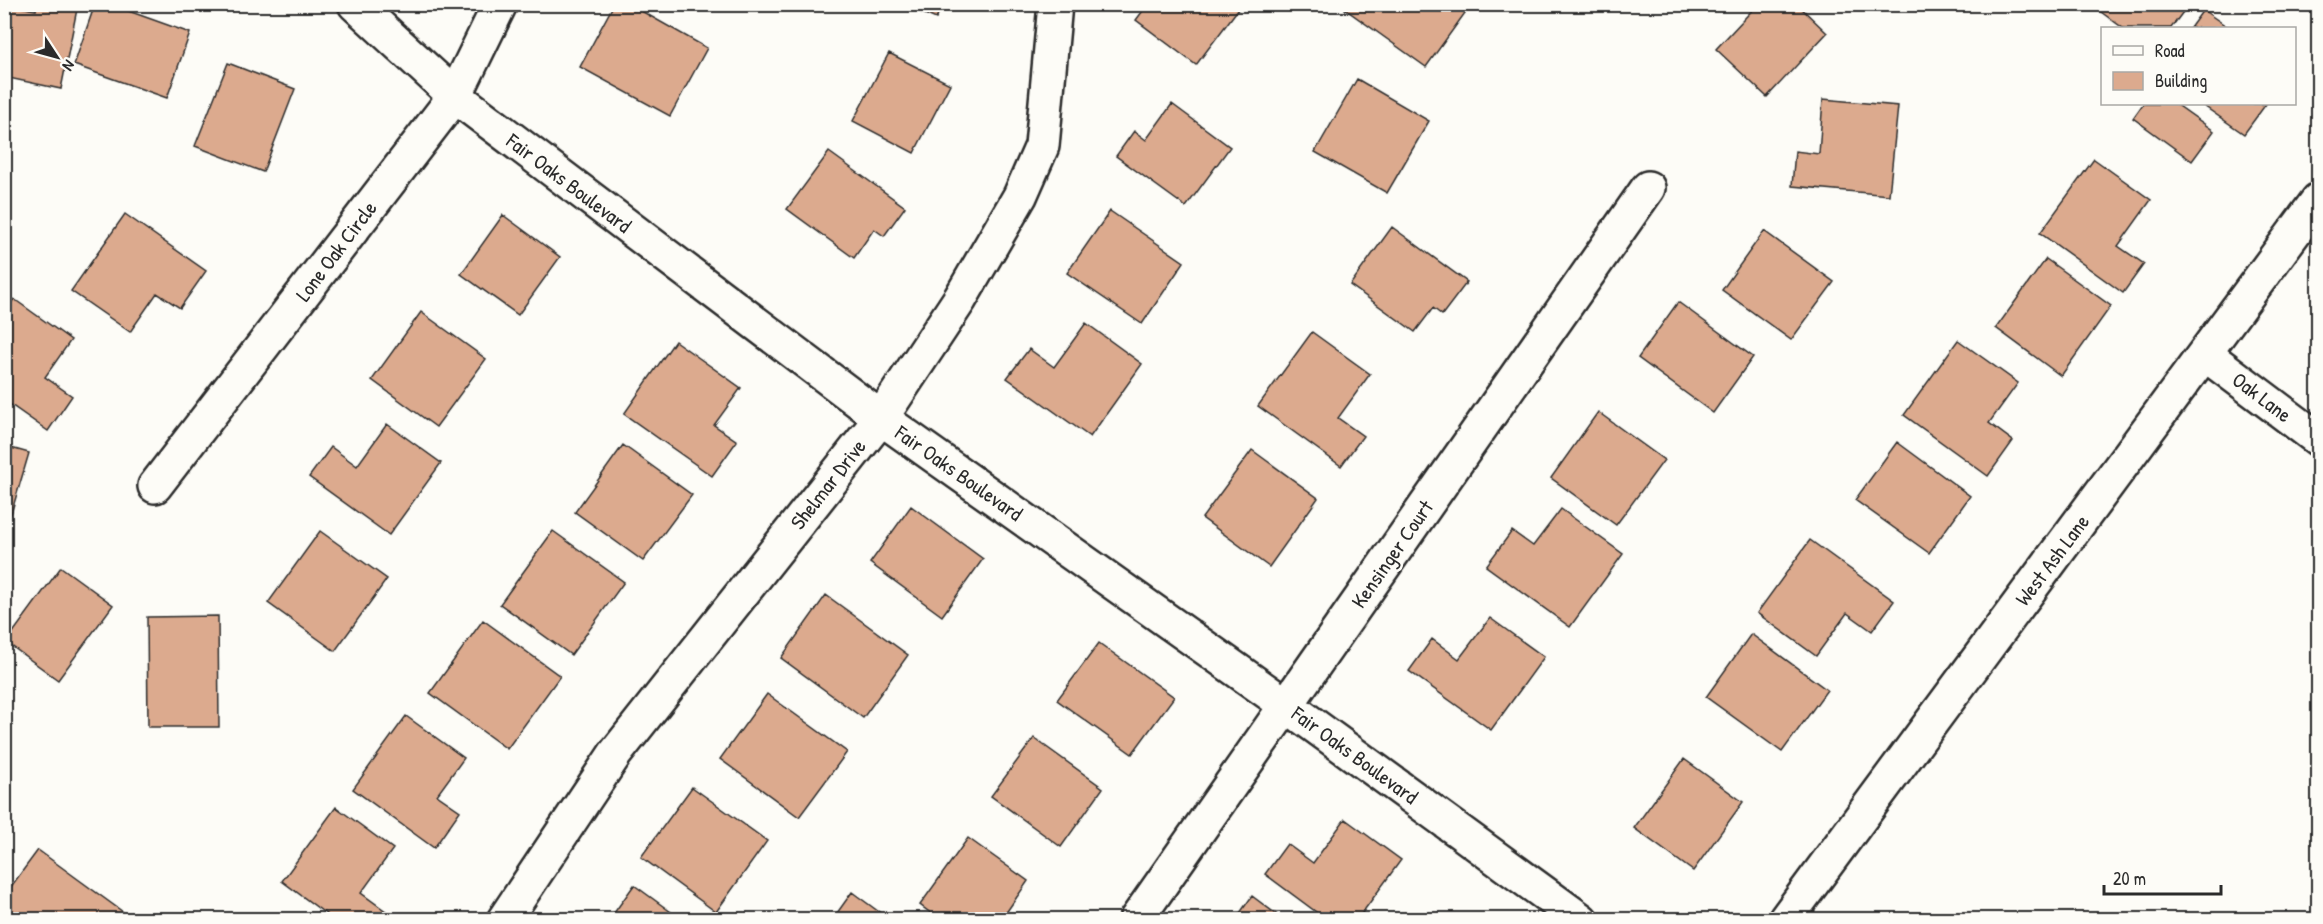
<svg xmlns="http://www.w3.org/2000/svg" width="2323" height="924" viewBox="0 0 2323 924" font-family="'Patrick Hand',sans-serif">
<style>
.building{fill:#dcaa8e;stroke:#2b2b2b;stroke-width:1.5}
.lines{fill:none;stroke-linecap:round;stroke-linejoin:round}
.street-casing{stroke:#2b2b2b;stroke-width:38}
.secondary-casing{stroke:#2b2b2b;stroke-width:38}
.street{stroke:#fdfcf7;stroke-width:33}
.secondary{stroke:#fdfcf7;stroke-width:33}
.labels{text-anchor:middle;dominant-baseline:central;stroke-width:5;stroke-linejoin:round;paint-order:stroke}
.street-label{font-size:21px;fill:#2b2b2b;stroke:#fdfcf7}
</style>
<rect width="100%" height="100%" fill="#fdfcf7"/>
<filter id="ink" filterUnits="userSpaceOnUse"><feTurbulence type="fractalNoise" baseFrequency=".0167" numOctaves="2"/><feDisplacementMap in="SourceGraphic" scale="12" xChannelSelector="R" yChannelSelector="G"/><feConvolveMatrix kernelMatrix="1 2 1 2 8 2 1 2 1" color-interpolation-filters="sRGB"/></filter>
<g filter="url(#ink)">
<path class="building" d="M 4,4 L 36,10 L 37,4 L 78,4 L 61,89 L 4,77 Z
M 95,4 L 109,4 L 190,33 L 167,98 L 74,65 Z
M 614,4 L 629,4 L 707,48 L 670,116 L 580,67 Z
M 902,4 L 942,4 L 936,19 Z
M 1148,4 L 1242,4 L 1196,65 L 1136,20 Z
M 1348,4 L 1454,4 L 1465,13 L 1426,67 L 1345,9 Z
M 1758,4 L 1797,4 L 1827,33 L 1767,97 L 1716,49 Z
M 2090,4 L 2189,4 L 2171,28 L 2123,28 Z
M 2203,10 L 2229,28 L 2190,28 Z
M 889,53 L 950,84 L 914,153 L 853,121 Z
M 228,63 L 295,89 L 263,172 L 195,146 Z
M 1357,79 L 1429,121 L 1387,193 L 1315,152 Z
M 1823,99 L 1898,106 L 1889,195 L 1792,186 L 1795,151 L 1819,154 Z
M 1172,104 L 1230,147 L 1186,207 L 1116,156 L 1134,131 L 1146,140 Z
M 2143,104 L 2176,104 L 2214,131 L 2192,161 L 2133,118 Z
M 2201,104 L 2266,104 L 2244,134 Z
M 829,152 L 905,207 L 884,236 L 874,229 L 854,258 L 787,209 Z
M 2094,159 L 2151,200 L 2118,246 L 2144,264 L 2123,293 L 2040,233 Z
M 1110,211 L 1184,262 L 1142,324 L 1067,273 Z
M 125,214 L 206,271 L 180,308 L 157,293 L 130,332 L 71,291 Z
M 503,215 L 560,257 L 518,315 L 461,274 Z
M 1392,227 L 1467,282 L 1442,315 L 1433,308 L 1415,332 L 1350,285 Z
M 1764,231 L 1834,282 L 1791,340 L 1722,290 Z
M 2046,259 L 2111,306 L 2061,376 L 1996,328 Z
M 14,299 L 71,340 L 45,377 L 72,396 L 48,431 L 4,400 L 4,312 Z
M 1678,302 L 1753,357 L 1713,413 L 1638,358 Z
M 421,312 L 486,359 L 436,427 L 372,380 Z
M 1086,323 L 1142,364 L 1090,437 L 1007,378 L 1029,349 L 1054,367 Z
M 1312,332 L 1370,374 L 1338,418 L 1363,436 L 1341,466 L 1258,406 Z
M 1958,340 L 2018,383 L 1989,423 L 2013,441 L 1988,476 L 1904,415 Z
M 675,341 L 741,388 L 714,425 L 737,441 L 712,476 L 624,414 Z
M 1598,412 L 1664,460 L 1616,525 L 1551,478 Z
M 387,424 L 441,463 L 389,535 L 309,477 L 331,447 L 357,466 Z
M 1897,442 L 1970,496 L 1929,553 L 1855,500 Z
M 623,445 L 692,495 L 643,561 L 575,512 Z
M 4,446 L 29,453 L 8,524 L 4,523 Z
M 1252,450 L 1318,498 L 1269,567 L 1202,518 Z
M 911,506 L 983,559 L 942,616 L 870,563 Z
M 1561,509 L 1623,554 L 1570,627 L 1486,566 L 1512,531 L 1533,546 Z
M 320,531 L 387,579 L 335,651 L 268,603 Z
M 553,531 L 624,582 L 571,655 L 500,604 Z
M 1810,540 L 1894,601 L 1872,631 L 1847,613 L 1816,656 L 1757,613 Z
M 61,567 L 113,605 L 58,680 L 6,642 Z
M 826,595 L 908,655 L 863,718 L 781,658 Z
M 218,616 L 219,727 L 148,727 L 147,617 Z
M 1490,618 L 1544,657 L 1491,730 L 1409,671 L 1432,639 L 1459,659 Z
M 483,620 L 560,676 L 507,749 L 430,693 Z
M 1751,634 L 1827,690 L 1782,752 L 1706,697 Z
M 1099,643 L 1174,697 L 1132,754 L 1057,700 Z
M 767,694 L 847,752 L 799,817 L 720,759 Z
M 406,716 L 464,758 L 437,795 L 460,811 L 434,848 L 353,789 Z
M 1034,738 L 1103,788 L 1061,847 L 991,796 Z
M 1684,759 L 1743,802 L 1693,871 L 1634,828 Z
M 692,787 L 767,841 L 716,912 L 641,857 Z
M 336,807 L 393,849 L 361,893 L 387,912 L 382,920 L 334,920 L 282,881 Z
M 1345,819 L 1401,860 L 1357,920 L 1327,920 L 1265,874 L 1287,844 L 1313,863 Z
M 968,838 L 1028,881 L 1001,920 L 940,920 L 920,905 Z
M 38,850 L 134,920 L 13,920 L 4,913 L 4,896 Z
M 634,885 L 682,920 L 609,920 Z
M 852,892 L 890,920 L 832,920 Z
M 1252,896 L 1284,920 L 1235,920 Z"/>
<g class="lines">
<defs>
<path id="street" d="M 355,4 L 455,96 L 881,418 L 1286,705 L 1581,920
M 2205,354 L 2318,439
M 155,486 L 455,96 L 500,4
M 504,920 L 615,754 L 881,418 L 960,299 L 1020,196 L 1042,146 L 1055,4
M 1136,920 L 1648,188"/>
<path id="secondary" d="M 1785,920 L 2318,200"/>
</defs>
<use href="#street" class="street-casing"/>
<use href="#secondary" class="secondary-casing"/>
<use href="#street" class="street"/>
<use href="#secondary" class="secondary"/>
</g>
</g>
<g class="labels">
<g class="street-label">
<text transform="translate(569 183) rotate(37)">Fair Oaks Boulevard</text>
<text transform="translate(336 251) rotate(-53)">Lone Oak Circle</text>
<text transform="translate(2262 397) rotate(37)">Oak Lane</text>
<text transform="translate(959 473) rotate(35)">Fair Oaks Boulevard</text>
<text transform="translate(828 484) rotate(-52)">Shelmar Drive</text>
<text transform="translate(1392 554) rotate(-55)">Kensinger Court</text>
<text transform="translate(2052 560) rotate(-53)">West Ash Lane</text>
<text transform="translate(1355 755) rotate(36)">Fair Oaks Boulevard</text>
</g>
</g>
<rect width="2323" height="924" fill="none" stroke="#fdfcf7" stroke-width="24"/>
<rect x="12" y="12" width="2299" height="900" fill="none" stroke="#2b2b2b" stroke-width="2" filter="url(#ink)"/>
<rect x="2101" y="27" width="195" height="78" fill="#fdfcf7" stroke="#a9a8a5" stroke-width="1.5"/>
<rect x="2113" y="46" width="30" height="9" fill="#fdfcf7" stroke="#a9a8a5" stroke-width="1.5"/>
<text x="2155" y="57" font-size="18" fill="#2b2b2b">Road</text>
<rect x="2113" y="72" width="30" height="18" fill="#dcaa8e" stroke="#a9a8a5" stroke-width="1.5"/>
<text x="2155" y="87" font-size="18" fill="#2b2b2b">Building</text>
<g transform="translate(57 57) rotate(126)" stroke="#fdfcf7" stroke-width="4.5" paint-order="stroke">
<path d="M0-4.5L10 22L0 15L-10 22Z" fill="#2b2b2b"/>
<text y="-9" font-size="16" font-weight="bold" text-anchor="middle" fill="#2b2b2b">N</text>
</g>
<path d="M2104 885v9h117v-9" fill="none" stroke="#2b2b2b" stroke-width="3"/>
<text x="2113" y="885" font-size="18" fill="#2b2b2b" stroke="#fdfcf7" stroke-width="4.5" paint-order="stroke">20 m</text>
</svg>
